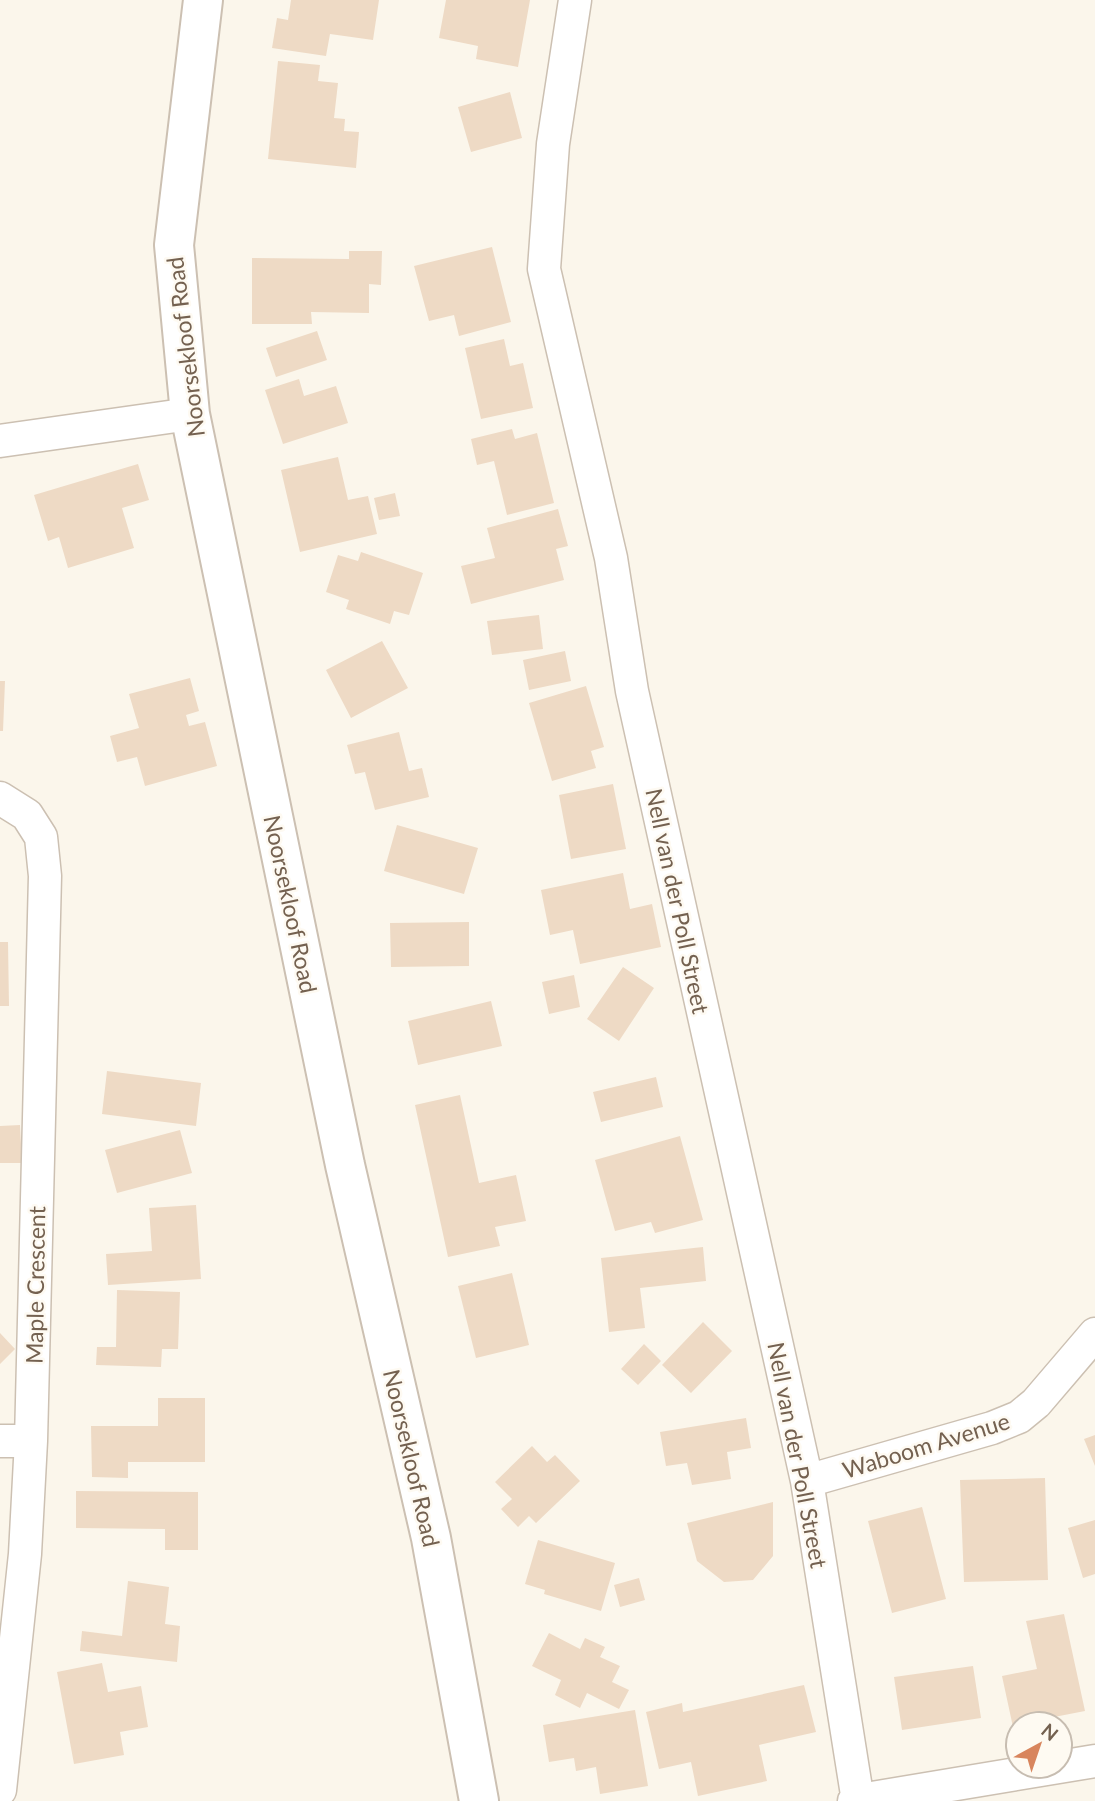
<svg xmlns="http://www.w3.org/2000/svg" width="1095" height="1801" viewBox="0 0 1095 1801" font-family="Lato,sans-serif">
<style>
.building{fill:#eedac5}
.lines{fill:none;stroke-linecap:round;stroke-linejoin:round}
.minor-casing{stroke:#ccc0b2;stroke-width:35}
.tertiary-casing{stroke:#ccc0b2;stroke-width:42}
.minor{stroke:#fff;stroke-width:32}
.tertiary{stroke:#fff;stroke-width:38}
.labels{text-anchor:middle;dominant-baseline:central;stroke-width:5;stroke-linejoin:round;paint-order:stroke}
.street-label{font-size:23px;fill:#746150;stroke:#fefaf2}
</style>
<rect width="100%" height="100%" fill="#fbf6eb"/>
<path class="building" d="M 291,0 L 379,0 L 373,40 L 330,34 L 326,56 L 272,48 L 277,18 L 288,20 Z
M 446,0 L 530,0 L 518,67 L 476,59 L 478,46 L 439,38 Z
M 278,61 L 320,65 L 318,81 L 338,83 L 334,118 L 345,119 L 344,131 L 359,132 L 356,168 L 268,159 Z
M 510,92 L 522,138 L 471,152 L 458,107 Z
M 492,247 L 511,322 L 459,336 L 454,315 L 429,321 L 414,266 Z
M 349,251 L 382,251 L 381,285 L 369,284 L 369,313 L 311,312 L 312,324 L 252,324 L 252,258 L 349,259 Z
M 317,331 L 327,360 L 276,377 L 266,348 Z
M 504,339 L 510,366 L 523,363 L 533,408 L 481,419 L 465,348 Z
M 299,379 L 304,396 L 336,386 L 348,423 L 283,444 L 265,390 Z
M 512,429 L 515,439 L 537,433 L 554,503 L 507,515 L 494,461 L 477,465 L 471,439 Z
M 338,457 L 348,500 L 368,496 L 377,534 L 300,552 L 281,470 Z
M 138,464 L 149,500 L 122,508 L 134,548 L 68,568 L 59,537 L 48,541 L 34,495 Z
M 395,493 L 400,516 L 379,520 L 374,498 Z
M 558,509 L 568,546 L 556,549 L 564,580 L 471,604 L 461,566 L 495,558 L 487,528 Z
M 361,552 L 423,573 L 409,615 L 394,611 L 390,624 L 346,609 L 349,600 L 326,592 L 338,555 L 358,561 Z
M 539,615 L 543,649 L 492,655 L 487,621 Z
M 382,641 L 408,688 L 351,718 L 326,670 Z
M 565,651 L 571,681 L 529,690 L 523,660 Z
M 190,678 L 199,711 L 186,715 L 189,726 L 205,722 L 217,766 L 145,786 L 137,757 L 117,762 L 110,736 L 139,728 L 129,694 Z
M 0,681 L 5,681 L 3,731 L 0,731 Z
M 586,686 L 604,747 L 591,751 L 596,768 L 552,781 L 529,703 Z
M 399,732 L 409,771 L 422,768 L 429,797 L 375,810 L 365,772 L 355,774 L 347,745 Z
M 613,784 L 626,849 L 571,859 L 559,795 Z
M 397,825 L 478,848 L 464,894 L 384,871 Z
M 623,873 L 630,909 L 652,904 L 661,947 L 580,964 L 573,930 L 550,935 L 541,890 Z
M 469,922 L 469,966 L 391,967 L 390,923 Z
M 0,942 L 8,942 L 9,1006 L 0,1006 Z
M 623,967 L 654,988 L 619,1041 L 587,1019 Z
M 574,975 L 580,1007 L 549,1014 L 542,982 Z
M 491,1001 L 502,1046 L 418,1065 L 408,1021 Z
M 107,1071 L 201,1083 L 196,1126 L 102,1114 Z
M 656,1077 L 663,1107 L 601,1122 L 593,1092 Z
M 460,1095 L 479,1183 L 516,1175 L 526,1221 L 495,1227 L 500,1246 L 448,1257 L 415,1105 Z
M 20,1125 L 22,1163 L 0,1163 L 0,1126 Z
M 180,1130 L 192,1173 L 117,1193 L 105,1150 Z
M 680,1136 L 703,1220 L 655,1233 L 651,1222 L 615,1231 L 595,1160 Z
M 196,1205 L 201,1279 L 108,1285 L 106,1254 L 152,1251 L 149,1208 Z
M 703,1247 L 706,1281 L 640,1288 L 645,1328 L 609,1332 L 601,1258 Z
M 512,1273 L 529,1345 L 476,1358 L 458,1286 Z
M 117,1290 L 180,1292 L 178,1349 L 162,1349 L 161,1367 L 96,1365 L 97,1347 L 116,1347 Z
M 703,1322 L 732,1351 L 691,1393 L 662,1365 Z
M 0,1333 L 15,1349 L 0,1364 Z
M 644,1344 L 661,1361 L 638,1385 L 621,1369 Z
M 158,1398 L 205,1398 L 205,1462 L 128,1462 L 128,1478 L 92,1477 L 91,1426 L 158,1426 Z
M 746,1418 L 751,1448 L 727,1452 L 731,1479 L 692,1485 L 687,1463 L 666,1466 L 660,1432 Z
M 1095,1435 L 1095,1466 L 1084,1439 Z
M 532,1446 L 547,1462 L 555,1455 L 580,1481 L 536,1523 L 529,1516 L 518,1527 L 501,1509 L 512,1499 L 495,1482 Z
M 1045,1478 L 1048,1580 L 964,1582 L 960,1480 Z
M 76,1491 L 198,1492 L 198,1550 L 165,1550 L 165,1529 L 76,1528 Z
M 773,1502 L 773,1556 L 753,1580 L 724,1582 L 697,1561 L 687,1523 Z
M 922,1507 L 946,1599 L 892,1613 L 868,1521 Z
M 1095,1520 L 1095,1574 L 1083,1578 L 1068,1528 Z
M 538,1540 L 615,1563 L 601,1611 L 544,1594 L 545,1590 L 525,1584 Z
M 639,1578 L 645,1600 L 620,1607 L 614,1585 Z
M 128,1581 L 169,1587 L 165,1624 L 180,1626 L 177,1662 L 80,1651 L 82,1631 L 122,1636 Z
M 1064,1614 L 1085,1711 L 1018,1724 L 1018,1725 L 1013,1727 L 1002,1676 L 1037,1669 L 1026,1621 Z
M 549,1633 L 580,1649 L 585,1638 L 605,1647 L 600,1657 L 620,1666 L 612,1682 L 629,1690 L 619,1709 L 587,1693 L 580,1708 L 555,1695 L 561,1680 L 532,1666 Z
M 102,1663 L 108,1692 L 141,1686 L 148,1727 L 120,1732 L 124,1755 L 74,1764 L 57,1672 Z
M 973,1666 L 981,1718 L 902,1730 L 894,1677 Z
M 804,1685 L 816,1732 L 759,1745 L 767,1781 L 698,1796 L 691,1762 L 659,1769 L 646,1712 L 682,1703 L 683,1712 Z
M 635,1710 L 648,1786 L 600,1794 L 596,1767 L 576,1771 L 574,1758 L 549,1762 L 543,1725 Z"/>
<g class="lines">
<defs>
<path id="minor" d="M 575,0 L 553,144 L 544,269 L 611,558 L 632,691 L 807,1481 L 858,1801
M 0,441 L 190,414
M 0,798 L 27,815 L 41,837 L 45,876 L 31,1441 L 25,1554 L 0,1790
M 0,1441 L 31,1441
M 807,1481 L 992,1428 L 1019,1417 L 1036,1403 L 1095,1334
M 854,1801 L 1095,1761"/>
<path id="tertiary" d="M 203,0 L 174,245 L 190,414 L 345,1165 L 431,1538 L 479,1801"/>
</defs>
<use href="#minor" class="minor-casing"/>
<use href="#tertiary" class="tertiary-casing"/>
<use href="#minor" class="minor"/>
<use href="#tertiary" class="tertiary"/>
</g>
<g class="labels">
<g class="street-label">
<text transform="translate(185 347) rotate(-97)">Noorsekloof Road</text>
<text transform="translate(678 901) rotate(78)">Nell van der Poll Street</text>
<text transform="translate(291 904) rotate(78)">Noorsekloof Road</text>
<text transform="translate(35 1285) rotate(-89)">Maple Crescent</text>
<text transform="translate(926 1445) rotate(-17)">Waboom Avenue</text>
<text transform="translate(798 1455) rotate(79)">Nell van der Poll Street</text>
<text transform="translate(412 1458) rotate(77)">Noorsekloof Road</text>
</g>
</g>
<g transform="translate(1039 1745) rotate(40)"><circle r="33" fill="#fefaf2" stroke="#c7bdb1" stroke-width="2"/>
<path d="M0-5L12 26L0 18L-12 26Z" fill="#d8855d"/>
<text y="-10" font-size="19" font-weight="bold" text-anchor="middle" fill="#746150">N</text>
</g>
</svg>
